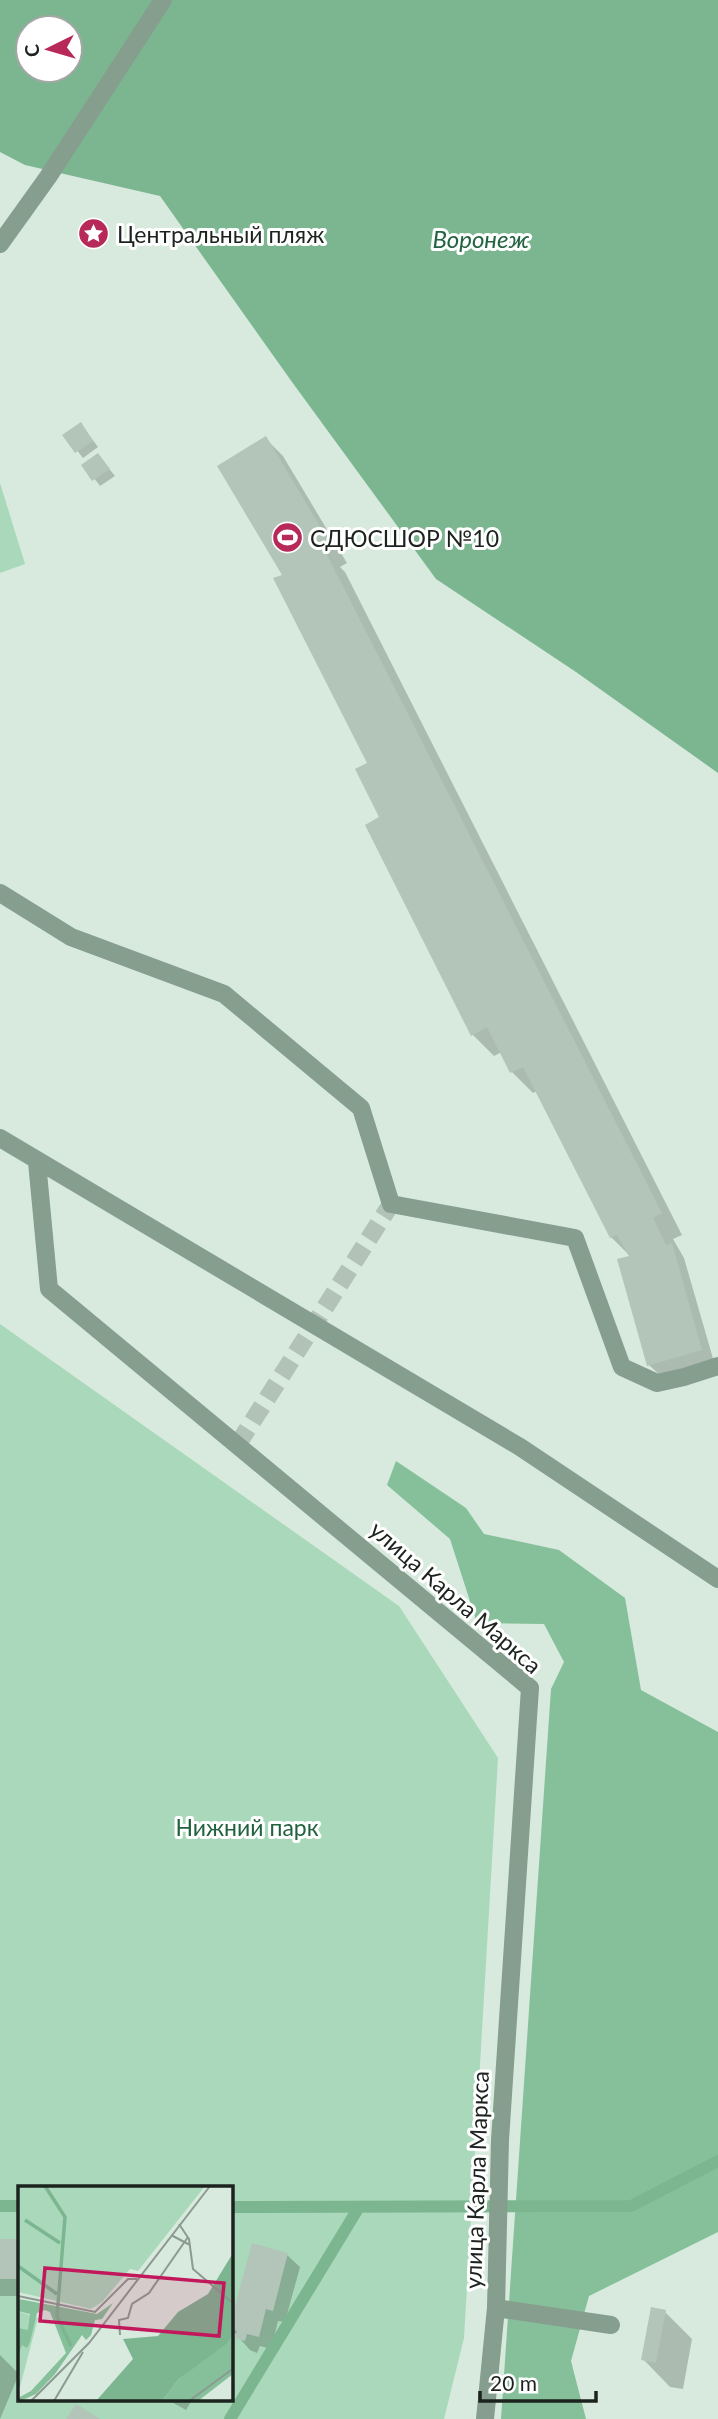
<svg xmlns="http://www.w3.org/2000/svg" width="718" height="2419" viewBox="0 0 718 2419" font-family="Lato,sans-serif">
<style>
.green{fill:#a9d9ba;fill-rule:evenodd}
.forest{fill:#85c09a}
.water{fill:#7cb691;fill-rule:evenodd}
.shadow{fill:#0003}
.lines{fill:none;stroke-linecap:round;stroke-linejoin:round}
.stream{stroke:#7cb691;stroke-width:12}
.building{fill:#b2c5b8}
.minor-tunnel{stroke:#b2c2b7;stroke-width:18;stroke-dasharray:18 9;stroke-linecap:butt}
.minor{stroke:#869e8e;stroke-width:18}
.labels{text-anchor:middle;dominant-baseline:central;stroke-width:6;stroke-linejoin:round;paint-order:stroke}
.poi-label{font-size:23px;fill:#1c231e;stroke:#fff;text-anchor:start}
.street-label{font-size:23px;fill:#1c231e;stroke:#fff}
.park-label{font-size:23px;fill:#21623f;stroke:#fff}
.water-label{font-size:24px;font-style:italic;fill:#236441;stroke:#fff}
.inset-river{fill:none;stroke:#7cb691;stroke-width:3.5}
.inset-road{fill:none;stroke:#8c9a91;stroke-width:2}
.view{fill:#c2185b;fill-opacity:0.15;stroke:#c2185b;stroke-width:3.5}
.inset-edge{fill:none;stroke:#1c231e;stroke-width:3.5}
</style>
<rect width="100%" height="100%" fill="#d7eadd"/>
<path class="green" d="M 0,483 L 25,564 L 0,573 Z
M 0,1324 L 399,1606 L 498,1758 L 464,2338 L 444,2419 L 0,2419 ZM 19,2188 L 231,2188 L 231,2400 L 19,2400 Z"/>
<path class="forest" d="M 396,1461 L 466,1508 L 484,1534 L 559,1550 L 625,1598 L 641,1690 L 718,1732 L 718,2232 L 589,2296 L 571,2361 L 586,2419 L 501,2419 L 551,1689 L 564,1662 L 544,1624 L 477,1623 L 450,1539 L 387,1485 Z"/>
<path class="water" d="M 0,0 L 718,0 L 718,773 L 576,672 L 436,579 L 292,382 L 160,196 L 25,165 L 0,152 ZM 28,28 L 70,28 L 70,70 L 28,70 Z"/>
<path class="shadow" d="M 81,424 L 98,447 L 83,458 L 65,435 Z
M 265,438 L 283,456 L 347,563 L 340,567 L 345,572 L 682,1235 L 673,1239 L 684,1258 L 714,1362 L 662,1377 L 649,1365 L 631,1257 L 611,1237 L 537,1091 L 533,1093 L 512,1072 L 502,1052 L 494,1056 L 473,1035 L 381,818 L 369,764 L 285,575 Z
M 98,455 L 115,476 L 100,486 L 84,465 Z
M 0,2241 L 19,2241 L 19,2296 L 0,2296 Z
M 287,2255 L 300,2267 L 285,2322 L 278,2321 L 271,2349 L 260,2346 L 257,2353 L 250,2350 L 234,2332 L 231,2336 L 231,2312 L 234,2315 Z
M 665,2312 L 692,2339 L 683,2389 L 670,2387 L 643,2359 Z
M 0,2355 L 19,2374 L 0,2419 Z
M 85,2400 L 115,2400 L 115,2402 Z
M 168,2400 L 192,2400 L 186,2410 Z"/>
<g class="lines">
<path class="stream" d="M 0,2206 L 19,2206
M 231,2207 L 631,2206 L 718,2161
M 230,2419 L 359,2207"/>
</g>
<path class="building" d="M 81,422 L 93,441 L 75,453 L 62,435 Z
M 266,436 L 331,545 L 324,549 L 662,1213 L 653,1218 L 666,1245 L 672,1243 L 702,1350 L 647,1366 L 617,1259 L 629,1256 L 617,1235 L 610,1238 L 523,1067 L 510,1073 L 487,1027 L 471,1036 L 365,825 L 379,817 L 355,769 L 367,763 L 273,578 L 282,575 L 217,466 Z
M 98,453 L 110,469 L 92,481 L 81,465 Z
M 0,2239 L 19,2239 L 19,2279 L 0,2279 Z
M 252,2243 L 288,2253 L 273,2311 L 266,2309 L 259,2337 L 247,2334 L 245,2341 L 235,2338 L 237,2331 L 231,2329 L 231,2321 Z
M 651,2307 L 666,2310 L 656,2363 L 641,2360 Z
M 76,2404 L 100,2419 L 66,2419 Z"/>
<g class="lines">
<path class="minor-tunnel" d="M 238,1444 L 391,1204"/>
<path class="minor" d="M 0,244 L 48,177 L 163,0
M 0,893 L 71,937 L 224,994 L 361,1108 L 391,1204 L 575,1238 L 622,1367 L 657,1383 L 684,1377 L 718,1366
M 0,1138 L 520,1447 L 718,1579
M 37,1162 L 49,1289 L 530,1688 L 500,2140 L 496,2308 L 485,2419
M 496,2308 L 611,2325"/>
</g>
<defs>
<symbol id="sight-disc" viewBox="-11 -11 22 22"><circle r="9.5" fill="#b72959" stroke="#fff"/><path d="M0-6L1.8-2.2L6-1.7L2.9 1.2L3.7 5.4L0 3.3L-3.7 5.4L-2.9 1.2L-6-1.7L-1.8-2.2Z" fill="#fff"/></symbol>
<symbol id="stadium-disc" viewBox="-11 -11 22 22"><circle r="9.5" fill="#b72959" stroke="#fff"/><path d="M0-5a6.5 5 0 1 0 0 10a6.5 5 0 1 0 0-10ZM-3.5-1.8h7v3.6h-7Z" fill="#fff"/></symbol>
</defs>
<g fill-rule="evenodd">
<use href="#sight-disc" x="76" y="216" width="35" height="35"/>
<use href="#stadium-disc" x="270" y="520" width="35" height="35"/>
</g>
<g class="labels">
<g class="poi-label">
<text x="117" y="234">Центральный пляж</text>
<text x="310" y="538">СДЮСШОР №10</text>
</g>
<g class="street-label">
<text transform="translate(456 1597) rotate(41)">улица Карла Маркса</text>
<text transform="translate(476 2180) rotate(-88)">улица Карла Маркса</text>
</g>
<g class="park-label">
<text x="247" y="1827">Нижний парк</text>
</g>
<g class="water-label">
<text x="481" y="238">Воронеж</text>
</g>
</g>
<g transform="translate(18 2186)">
<rect width="215" height="215" fill="#d7eadd"/>
<path d="M 0,0 L 187,0 L 120,85 L 112,83 L 84,116 L 73,123 L 0,106 ZM 0,125 L 20,132 L 2,201 L 0,201 Z" fill="#a9d9ba"/>
<path d="M 1,113 L 79,128 L 95,117 L 84,133 L 77,134 L 73,149 L 68,154 L 64,149 L 37,188 L 18,208 L 2,215 L 0,212 L 13,205 L 48,167 L 32,126 L 27,124 L 19,127 L 12,156 L 9,162 L 4,159 L 0,170 L 0,142 L 10,144 L 12,128 L 0,125 ZM 215,149 L 215,188 L 180,215 L 144,215 L 161,193 Z" fill="#85c09a"/>
<path d="M 215,67 L 215,149 L 208,158 L 161,193 L 144,215 L 78,215 L 115,173 L 105,153 L 140,150 L 160,126 L 190,108 Z" fill="#7cb691"/>
<path class="inset-river" d="M 27,0 L 47,31 L 39,130 L 53,160M 7,34 L 42,57M 0,80 L 39,108"/>
<path class="inset-road" d="M 161,38 L 171,53 L 175,83 L 216,118M 153,49 L 172,59M 0,110 L 77,126 L 110,93 L 119,93M 102,149 L 101,134 L 110,132 L 114,118 L 131,107 L 170,51M 13,215 L 71,157 L 192,0M 36,215 L 65,166M 171,215 L 216,182"/>
<path class="view" d="M 27,82 L 206,97 L 201,150 L 22,135 Z"/>
<rect width="215" height="215" class="inset-edge"/>
</g>
<g transform="translate(49 49) rotate(265)"><circle r="33" fill="#ffffff" stroke="#a4a7a5" stroke-width="2"/>
<path d="M0-5L12 26L0 18L-12 26Z" fill="#b72959"/>
<text y="-10" font-size="19" font-weight="bold" text-anchor="middle" fill="#1c231e">С</text>
</g>
<path d="M480 2391v10h116v-10" fill="none" stroke="#1c231e" stroke-width="3.5"/>
<text x="490" y="2391" font-size="21" fill="#1c231e" stroke="#ffffff" stroke-width="5" paint-order="stroke">20 m</text>
</svg>
